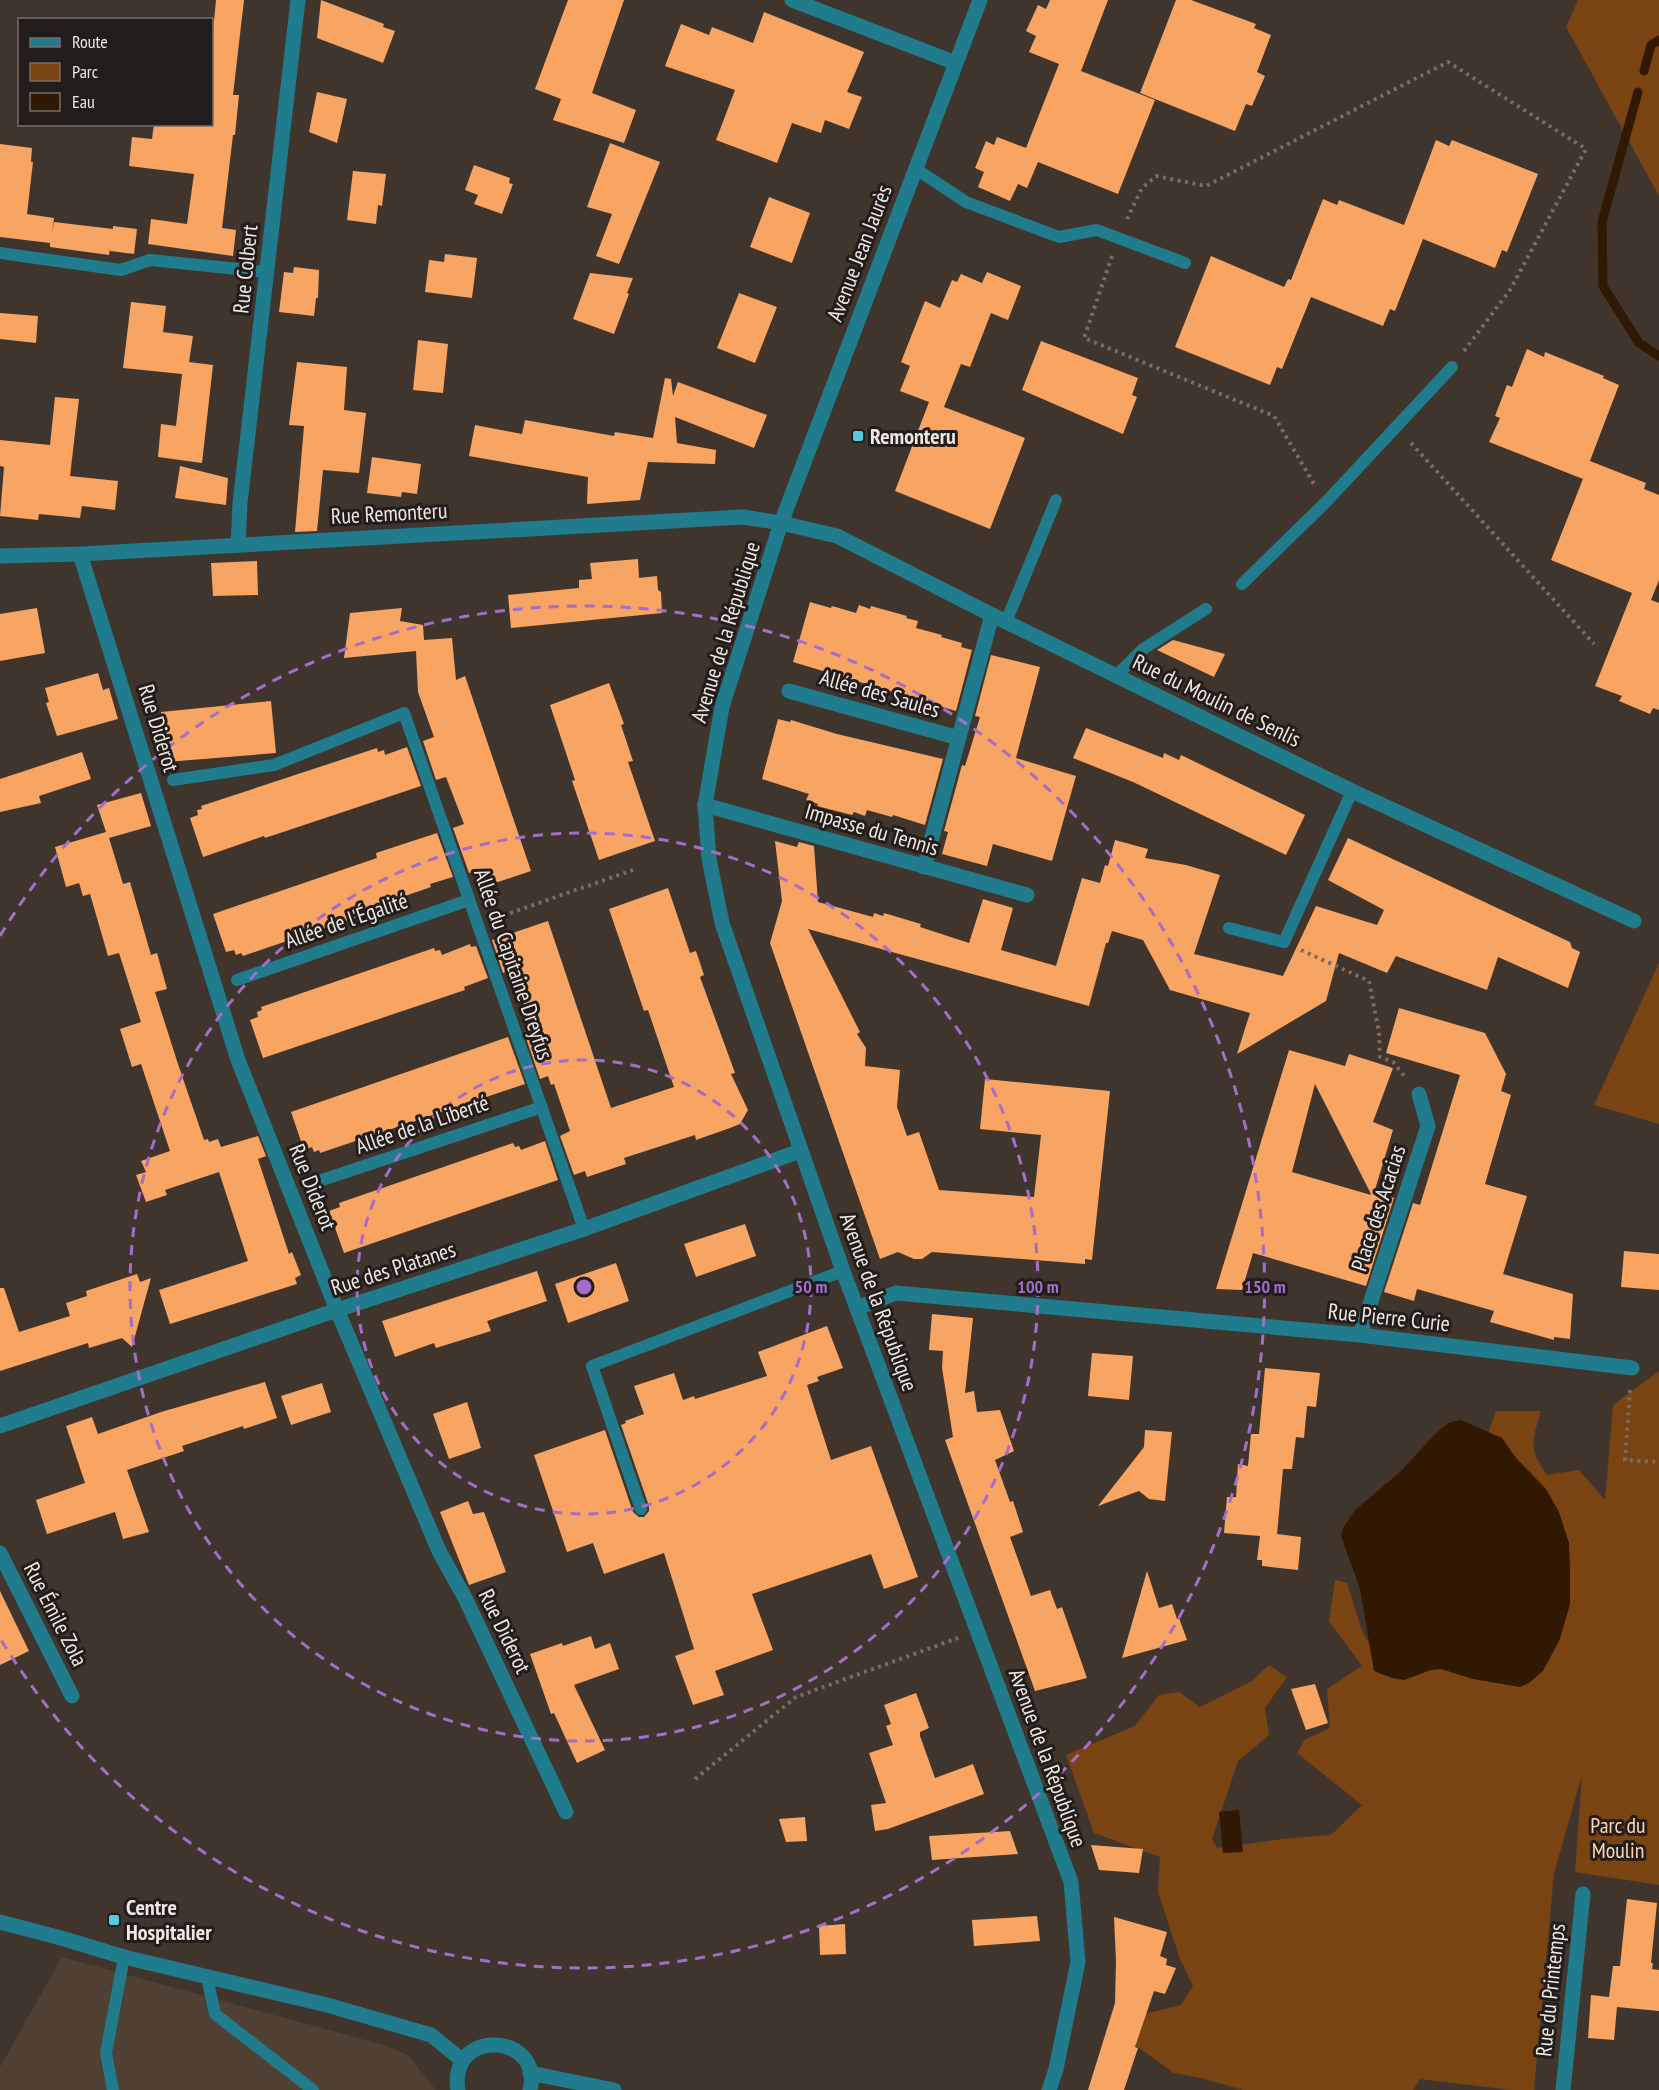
<svg xmlns="http://www.w3.org/2000/svg" width="1659" height="2090" viewBox="0 0 1659 2090" font-family="'PT Sans Narrow',sans-serif">
<style>
.built{fill:#503f33}
.green{fill:#7a4312}
.water{fill:#311803}
.lines{fill:none;stroke-linecap:round;stroke-linejoin:round}
.stream{stroke:#311803;stroke-width:9}
.building{fill:#f8a463;fill-rule:evenodd}
.path{stroke:#776d65;stroke-width:4;stroke-dasharray:3 4.5;stroke-linecap:butt}
.service{stroke:#207b8c;stroke-width:12}
.minor{stroke:#207b8c;stroke-width:15}
.tertiary{stroke:#207b8c;stroke-width:15}
.ring{fill:none;stroke:#a36dcb;stroke-width:3;stroke-dasharray:10 8}
.poi-dot{fill:#56c9e1;stroke:#221d1a;stroke-width:2}
.labels{text-anchor:middle;dominant-baseline:central;stroke-width:6;stroke-linejoin:round;paint-order:stroke}
.street-label{font-size:22px;fill:#eee7e2;stroke:#221d1a}
.poi-label{font-size:22px;font-weight:bold;fill:#eee7e2;stroke:#221d1a;text-anchor:start}
.park-label{font-size:22px;fill:#ffd4b5;stroke:#221d1a}
.centre{fill:#a36dcb;stroke:#221d1a;stroke-width:3}
.ring-label{font-size:18px;text-anchor:middle;font-weight:bold;fill:#a36dcb;stroke:#221d1a;stroke-width:6;stroke-linejoin:round;paint-order:stroke}
</style>
<rect width="100%" height="100%" fill="#40352c"/>
<path class="built" d="M 62,1957 L 380,2044 L 408,2055 L 436,2090 L 0,2090 L 0,2067 Z"/>
<path class="green" d="M 1578,0 L 1659,0 L 1659,196 L 1566,27 Z
M 1659,963 L 1659,1124 L 1594,1105 Z
M 1659,1371 L 1659,1885 L 1575,1872 L 1582,1775 L 1554,1873 L 1534,2090 L 1511,2090 L 1420,2079 L 1413,2090 L 1243,2090 L 1201,2078 L 1174,2073 L 1135,2045 L 1141,2015 L 1181,2005 L 1193,1986 L 1180,1959 L 1158,1892 L 1160,1857 L 1094,1833 L 1066,1755 L 1135,1726 L 1159,1695 L 1179,1692 L 1200,1707 L 1252,1681 L 1269,1665 L 1287,1677 L 1265,1708 L 1269,1735 L 1238,1761 L 1212,1839 L 1217,1848 L 1282,1839 L 1331,1835 L 1362,1805 L 1297,1753 L 1304,1740 L 1330,1728 L 1327,1689 L 1362,1666 L 1329,1621 L 1335,1580 L 1347,1583 L 1362,1631 L 1382,1666 L 1481,1454 L 1496,1411 L 1541,1411 C 1532,1441 1528,1448 1547,1475 L 1579,1470 L 1605,1500 L 1613,1405 Z"/>
<path class="water" d="M 1461,1420 L 1502,1438 L 1516,1458 L 1546,1489 L 1559,1512 L 1569,1543 L 1570,1569 L 1570,1604 L 1560,1639 L 1543,1671 L 1529,1683 L 1520,1687 L 1473,1679 L 1441,1669 L 1431,1670 L 1404,1680 L 1392,1678 L 1374,1671 L 1360,1589 L 1341,1536 L 1343,1528 L 1355,1510 L 1401,1471 L 1438,1431 L 1450,1422 Z
M 1239,1810 L 1243,1852 L 1223,1853 L 1219,1812 Z"/>
<g class="lines">
<path class="stream" d="M 1644,71 L 1651,45 L 1659,40
M 1638,92 L 1602,222 L 1603,286 L 1639,343 L 1659,356"/>
</g>
<path class="building" d="M 216,0 L 244,0 L 233,95 L 239,95 L 235,135 L 233,135 L 222,228 L 236,230 L 233,256 L 148,244 L 151,219 L 187,224 L 194,174 L 129,166 L 132,137 L 152,139 L 154,124 L 212,124 L 212,42 Z
M 321,0 L 384,24 L 383,27 L 395,31 L 383,63 L 317,38 Z
M 568,0 L 624,0 L 592,93 L 636,110 L 624,143 L 553,120 L 561,99 L 535,89 Z
M 1050,0 L 1108,0 L 1081,71 L 1155,100 L 1118,194 L 1038,162 L 1027,188 L 1018,184 L 1010,201 L 978,187 L 984,172 L 975,168 L 986,141 L 994,145 L 997,137 L 1026,148 L 1059,64 L 1029,52 L 1036,36 L 1026,31 L 1038,5 L 1046,9 Z
M 1176,0 L 1191,0 L 1256,24 L 1254,28 L 1271,35 L 1257,72 L 1265,76 L 1252,106 L 1246,104 L 1235,131 L 1140,93 Z
M 764,12 L 864,52 L 847,92 L 862,97 L 849,129 L 825,120 L 821,133 L 792,123 L 777,163 L 716,140 L 735,90 L 665,66 L 681,24 L 709,35 L 712,27 L 753,43 Z
M 317,92 L 347,99 L 337,143 L 309,132 Z
M 1436,140 L 1449,146 L 1452,140 L 1538,174 L 1507,252 L 1502,250 L 1495,268 L 1423,239 L 1395,311 L 1390,309 L 1383,326 L 1311,297 L 1282,369 L 1277,367 L 1270,385 L 1175,347 L 1211,256 L 1284,287 L 1288,279 L 1291,280 L 1323,199 L 1337,205 L 1339,200 L 1404,225 Z
M 610,143 L 660,162 L 619,264 L 596,256 L 612,214 L 587,207 Z
M 0,144 L 32,148 L 31,162 L 33,162 L 27,214 L 54,218 L 52,233 L 54,222 L 113,229 L 113,226 L 137,229 L 134,254 L 110,251 L 110,248 L 109,255 L 50,247 L 50,243 L 0,237 Z
M 474,165 L 510,178 L 509,183 L 513,184 L 502,214 L 474,204 L 478,195 L 465,190 Z
M 353,171 L 386,174 L 382,206 L 378,205 L 376,224 L 347,220 Z
M 769,197 L 810,213 L 792,263 L 750,247 Z
M 445,254 L 477,258 L 472,298 L 425,292 L 429,260 L 444,262 Z
M 294,267 L 319,270 L 318,298 L 316,298 L 314,316 L 279,312 L 284,272 L 293,273 Z
M 987,272 L 1021,286 L 1008,320 L 991,313 L 970,367 L 961,364 L 944,407 L 1025,438 L 990,529 L 895,491 L 929,402 L 900,391 L 910,366 L 901,362 L 925,301 L 940,308 L 952,280 L 957,282 L 961,274 L 982,283 Z
M 590,273 L 633,278 L 627,293 L 629,294 L 614,334 L 573,319 Z
M 739,293 L 777,307 L 755,363 L 717,348 Z
M 131,302 L 166,306 L 163,332 L 193,336 L 189,362 L 213,365 L 202,463 L 158,457 L 161,424 L 176,426 L 182,374 L 123,368 Z
M 0,313 L 38,316 L 36,343 L 0,339 Z
M 418,340 L 448,344 L 443,393 L 413,390 Z
M 1041,341 L 1138,378 L 1132,395 L 1137,397 L 1123,434 L 1022,390 Z
M 1527,349 L 1544,357 L 1545,352 L 1604,376 L 1603,378 L 1619,385 L 1583,479 L 1489,442 L 1500,418 L 1495,416 L 1507,385 L 1512,387 Z
M 297,362 L 347,367 L 344,410 L 366,413 L 359,473 L 323,470 L 317,531 L 295,532 L 304,426 L 289,425 Z
M 665,378 L 671,379 L 673,396 L 678,382 L 767,415 L 754,448 L 675,417 L 677,443 L 716,450 L 715,464 L 648,462 L 640,500 L 587,504 L 588,477 L 469,456 L 475,425 L 522,434 L 525,420 L 614,436 L 615,432 L 653,438 Z
M 55,397 L 79,399 L 70,476 L 118,481 L 115,510 L 82,506 L 80,518 L 39,514 L 38,520 L 0,516 L 4,467 L 0,466 L 0,440 L 50,445 Z
M 372,457 L 421,464 L 417,494 L 402,492 L 401,497 L 367,493 Z
M 1590,461 L 1646,483 L 1644,489 L 1659,495 L 1659,580 L 1651,600 L 1659,603 L 1659,710 L 1653,708 L 1650,714 L 1619,701 L 1622,696 L 1595,686 L 1632,593 L 1551,560 Z
M 180,466 L 228,478 L 226,505 L 175,498 Z
M 638,559 L 639,578 L 657,576 L 658,590 L 661,592 L 662,613 L 511,628 L 508,595 L 579,588 L 579,580 L 592,579 L 590,563 Z
M 257,561 L 258,595 L 213,596 L 211,563 Z
M 810,602 L 831,608 L 832,606 L 856,613 L 859,605 L 870,609 L 871,606 L 907,616 L 906,618 L 918,621 L 916,628 L 942,635 L 941,637 L 962,643 L 961,647 L 972,650 L 956,711 L 793,662 Z
M 37,608 L 45,653 L 0,661 L 0,614 Z
M 402,608 L 400,621 L 423,625 L 424,640 L 452,638 L 456,680 L 465,676 L 531,871 L 489,885 L 485,874 L 481,876 L 479,870 L 469,873 L 453,828 L 464,824 L 446,777 L 436,780 L 423,741 L 434,737 L 418,692 L 416,651 L 344,658 L 350,613 Z
M 1173,640 L 1225,654 L 1214,677 L 1157,650 Z
M 991,655 L 1040,667 L 1016,758 L 1076,776 L 1052,861 L 993,844 L 987,866 L 942,854 L 948,832 L 944,831 L 962,765 L 965,766 L 980,717 L 975,716 Z
M 98,673 L 103,690 L 109,688 L 118,719 L 57,736 L 46,703 L 49,702 L 45,688 Z
M 609,683 L 624,724 L 621,725 L 633,761 L 628,762 L 655,841 L 599,860 L 572,781 L 575,780 L 550,705 Z
M 271,701 L 276,753 L 166,762 L 161,712 Z
M 778,719 L 790,722 L 791,720 L 837,734 L 943,759 L 925,825 L 893,815 L 892,817 L 867,810 L 865,816 L 854,812 L 852,815 L 817,806 L 818,804 L 806,800 L 809,794 L 762,779 Z
M 1086,728 L 1163,758 L 1164,753 L 1179,760 L 1181,755 L 1305,815 L 1286,855 L 1133,782 L 1073,758 Z
M 407,747 L 421,786 L 265,838 L 264,836 L 203,857 L 190,818 L 198,815 L 197,810 L 202,809 L 201,806 L 377,748 L 378,752 L 384,750 L 385,755 Z
M 82,752 L 91,779 L 39,796 L 41,803 L 0,812 L 0,779 Z
M 141,793 L 151,826 L 109,838 L 123,884 L 130,882 L 151,955 L 157,953 L 167,989 L 155,992 L 178,1064 L 204,1140 L 208,1139 L 209,1142 L 218,1139 L 221,1147 L 258,1136 L 266,1156 L 258,1159 L 289,1254 L 292,1252 L 301,1275 L 295,1278 L 297,1284 L 170,1324 L 159,1290 L 248,1261 L 219,1172 L 165,1190 L 167,1195 L 146,1202 L 136,1175 L 146,1172 L 141,1161 L 170,1151 L 141,1064 L 132,1067 L 120,1029 L 141,1022 L 119,953 L 108,956 L 90,894 L 83,896 L 79,883 L 66,887 L 55,847 L 106,832 L 97,805 Z
M 437,833 L 453,877 L 430,884 L 431,887 L 376,906 L 371,909 L 372,912 L 243,956 L 241,953 L 236,955 L 234,950 L 226,952 L 213,914 L 377,858 L 376,853 Z
M 1348,838 L 1570,942 L 1572,948 L 1580,952 L 1568,988 L 1498,957 L 1487,990 L 1396,956 L 1387,973 L 1339,953 L 1326,1001 L 1237,1054 L 1250,1013 L 1170,990 L 1143,940 L 1112,931 L 1108,943 L 1106,943 L 1089,1006 L 808,929 L 860,1032 L 857,1034 L 866,1048 L 865,1066 L 900,1070 L 897,1107 L 907,1136 L 919,1132 L 939,1190 L 1034,1197 L 1041,1135 L 980,1129 L 985,1079 L 1110,1091 L 1092,1260 L 1085,1259 L 1085,1264 L 932,1252 L 922,1259 L 914,1259 L 898,1252 L 880,1259 L 770,943 L 782,901 L 775,841 L 797,847 L 799,842 L 814,846 L 818,902 L 873,917 L 874,913 L 883,916 L 884,913 L 921,924 L 920,927 L 969,943 L 983,899 L 1013,908 L 1001,950 L 1056,966 L 1082,878 L 1100,883 L 1105,865 L 1108,866 L 1115,840 L 1148,849 L 1145,858 L 1186,865 L 1220,875 L 1194,954 L 1283,976 L 1316,906 L 1377,925 L 1384,910 L 1328,880 Z
M 668,888 L 690,953 L 696,951 L 704,975 L 700,977 L 735,1073 L 731,1074 L 748,1110 L 740,1124 L 730,1128 L 696,1140 L 695,1135 L 624,1158 L 626,1164 L 587,1177 L 585,1171 L 574,1175 L 560,1136 L 570,1131 L 554,1084 L 551,1085 L 548,1076 L 540,1079 L 524,1032 L 532,1029 L 516,979 L 512,969 L 503,973 L 492,940 L 548,921 L 611,1108 L 674,1087 L 648,1010 L 644,1011 L 609,909 Z
M 470,944 L 471,947 L 476,946 L 488,978 L 464,987 L 465,990 L 263,1058 L 250,1020 L 258,1017 L 257,1012 L 262,1010 L 261,1007 L 434,948 L 435,951 L 440,950 L 442,955 Z
M 1399,1008 L 1485,1033 L 1506,1074 L 1501,1091 L 1511,1095 L 1485,1184 L 1527,1196 L 1503,1274 L 1573,1294 L 1570,1339 L 1554,1337 L 1554,1340 L 1490,1322 L 1494,1311 L 1417,1289 L 1414,1301 L 1384,1292 L 1413,1203 L 1420,1205 L 1460,1075 L 1386,1053 Z
M 508,1037 L 525,1084 L 320,1153 L 319,1150 L 314,1152 L 312,1147 L 304,1150 L 291,1112 Z
M 1289,1050 L 1345,1066 L 1349,1054 L 1393,1068 L 1373,1122 L 1393,1130 L 1374,1193 L 1394,1198 L 1366,1286 L 1253,1253 L 1242,1290 L 1216,1289 ZM 1315,1084 L 1370,1192 L 1371,1195 L 1292,1172 Z
M 545,1141 L 558,1180 L 344,1253 L 329,1211 L 340,1207 L 339,1203 L 513,1143 L 515,1147 L 519,1146 L 521,1150 Z
M 745,1224 L 756,1256 L 696,1277 L 684,1244 Z
M 1624,1251 L 1659,1254 L 1659,1290 L 1621,1287 Z
M 616,1263 L 629,1301 L 568,1323 L 555,1284 Z
M 537,1271 L 547,1301 L 487,1321 L 491,1331 L 436,1348 L 434,1343 L 395,1357 L 382,1321 Z
M 137,1274 L 140,1282 L 151,1278 L 132,1347 L 122,1338 L 89,1348 L 88,1343 L 0,1371 L 0,1288 L 4,1288 L 19,1332 L 70,1316 L 66,1303 L 87,1296 L 86,1291 Z
M 932,1314 L 973,1318 L 965,1393 L 974,1391 L 977,1412 L 1000,1410 L 1014,1451 L 995,1460 L 1010,1502 L 1013,1501 L 1023,1532 L 1010,1537 L 1031,1596 L 1050,1590 L 1057,1609 L 1062,1607 L 1087,1678 L 1035,1691 L 945,1440 L 953,1437 L 942,1368 L 943,1351 L 929,1350 Z
M 827,1326 L 843,1368 L 817,1377 L 819,1381 L 807,1385 L 831,1460 L 871,1446 L 918,1577 L 884,1589 L 871,1554 L 752,1594 L 773,1650 L 715,1671 L 724,1695 L 693,1705 L 675,1656 L 694,1649 L 664,1553 L 604,1574 L 593,1543 L 567,1552 L 534,1455 L 605,1430 L 633,1512 L 639,1517 L 644,1517 L 649,1511 L 649,1506 L 621,1425 L 626,1423 L 625,1421 L 644,1414 L 634,1386 L 674,1373 L 683,1400 L 694,1396 L 695,1399 L 767,1376 L 758,1352 Z
M 1092,1353 L 1133,1356 L 1129,1400 L 1088,1396 Z
M 1265,1368 L 1320,1373 L 1316,1407 L 1307,1406 L 1304,1438 L 1296,1437 L 1292,1469 L 1283,1469 L 1277,1534 L 1301,1537 L 1298,1570 L 1262,1566 L 1262,1560 L 1257,1560 L 1260,1536 L 1224,1533 L 1227,1497 L 1236,1497 L 1238,1464 L 1248,1466 L 1251,1434 L 1259,1434 Z
M 265,1382 L 277,1418 L 244,1429 L 243,1426 L 182,1446 L 184,1451 L 127,1470 L 149,1532 L 123,1539 L 115,1512 L 47,1534 L 36,1500 L 85,1483 L 66,1426 L 92,1417 L 98,1434 L 161,1412 Z
M 322,1383 L 331,1412 L 291,1425 L 281,1396 Z
M 467,1402 L 481,1448 L 449,1459 L 433,1414 Z
M 1145,1430 L 1172,1432 L 1165,1501 L 1149,1499 L 1139,1491 L 1098,1506 L 1144,1447 Z
M 468,1501 L 473,1514 L 484,1512 L 506,1572 L 469,1585 L 440,1512 Z
M 1147,1571 L 1159,1608 L 1172,1604 L 1177,1619 L 1179,1618 L 1187,1640 L 1122,1658 Z
M 0,1591 L 29,1651 L 0,1665 Z
M 591,1636 L 595,1649 L 610,1643 L 619,1669 L 574,1685 L 605,1750 L 577,1763 L 554,1713 L 551,1714 L 530,1654 L 562,1643 L 563,1646 Z
M 1315,1684 L 1328,1723 L 1306,1730 L 1291,1689 Z
M 916,1693 L 929,1728 L 920,1732 L 920,1736 L 935,1778 L 973,1764 L 984,1794 L 888,1829 L 875,1831 L 871,1805 L 886,1803 L 869,1753 L 893,1745 L 886,1726 L 891,1724 L 884,1705 Z
M 805,1817 L 807,1841 L 786,1842 L 779,1819 Z
M 1010,1831 L 1018,1854 L 932,1860 L 929,1836 Z
M 1091,1845 L 1143,1849 L 1139,1873 L 1099,1870 Z
M 1627,1899 L 1657,1903 L 1651,1963 L 1653,1963 L 1652,1969 L 1659,1970 L 1659,2011 L 1617,2007 L 1614,2040 L 1588,2038 L 1591,1995 L 1609,1997 L 1613,1966 L 1620,1966 Z
M 1037,1916 L 1040,1941 L 974,1946 L 972,1920 Z
M 1114,1917 L 1167,1932 L 1160,1956 L 1167,1959 L 1166,1965 L 1176,1968 L 1165,1994 L 1154,1991 L 1135,2047 L 1138,2048 L 1124,2090 L 1088,2090 L 1115,2003 L 1116,1961 Z
M 845,1924 L 846,1954 L 820,1955 L 819,1926 Z"/>
<g class="lines">
<path class="path" d="M 1127,219 L 1142,188 L 1156,176 L 1206,186 L 1448,62 L 1586,149 L 1510,290 L 1464,351
M 1112,256 L 1084,338 L 1274,416 L 1314,484
M 1411,443 L 1594,644
M 496,918 L 633,870
M 1301,950 L 1369,981 L 1379,1032 L 1380,1057 L 1393,1062 L 1405,1077
M 1630,1390 L 1625,1460 L 1659,1462
M 695,1779 L 796,1697 L 958,1638"/>
<path class="service" d="M 916,169 L 966,202 L 1059,237 L 1097,230 L 1185,263
M 0,253 L 121,270 L 150,260 L 267,272
M 1242,584 L 1326,502 L 1452,367
M 1006,622 L 1056,500
M 1116,676 L 1143,649 L 1206,609
M 173,780 L 274,765 L 404,713 L 584,1229
M 1229,928 L 1284,942 L 1352,791
M 237,980 L 469,900
M 316,1182 L 542,1107
M 641,1509 L 592,1366 L 843,1271
M 207,1977 L 215,2014 L 313,2090
M 113,2090 L 106,2053 L 124,1957"/>
<path class="minor" d="M 792,0 L 956,63
M 238,544 L 240,503 L 298,0
M 80,554 L 238,1060 L 337,1310 L 439,1551 L 465,1598 L 566,1812
M 0,556 L 80,554 L 743,517 L 781,523 L 837,536 L 992,615 L 1352,791 L 1634,921
M 789,691 L 959,738
M 705,805 L 1027,895
M 924,867 L 992,615
M 857,1308 L 896,1293 L 1360,1335 L 1632,1368
M 1360,1335 L 1428,1126 L 1419,1094
M 0,1426 L 337,1310 L 584,1229 L 800,1151
M 0,1553 L 72,1696
M 0,1922 L 61,1938 L 124,1957 L 327,2005 L 431,2035 L 463,2061
M 530,2073 L 614,2090
M 458,2090 C 448,2027 544,2033 530,2090
M 1563,2090 L 1583,1894"/>
<path class="tertiary" d="M 980,0 L 781,523 L 722,707 L 705,805 L 709,859 L 722,923 L 843,1271 L 1071,1882 L 1078,1962 L 1056,2069 L 1049,2090"/>
</g>
<g class="ring">
<circle cx="584" cy="1287" r="227"/>
<circle cx="584" cy="1287" r="454"/>
<path d="M0 936A681 681 0 1 1 0 1638"/>
</g>
<g class="poi-dot">
<rect x="852" y="430" width="12" height="12" rx="3"/>
<rect x="108" y="1914" width="12" height="12" rx="3"/>
</g>
<g class="labels">
<g class="street-label">
<text transform="translate(859 253) rotate(-69)">Avenue Jean Jaurès</text>
<text transform="translate(245 269) rotate(-84)">Rue Colbert</text>
<text transform="translate(389 513) rotate(-3)">Rue Remonteru</text>
<text transform="translate(725 632) rotate(-73)">Avenue de la République</text>
<text transform="translate(880 693) rotate(16)">Allée des Saules</text>
<text transform="translate(1217 700) rotate(26)">Rue du Moulin de Senlis</text>
<text transform="translate(159 728) rotate(73)">Rue Diderot</text>
<text transform="translate(872 829) rotate(16)">Impasse du Tennis</text>
<text transform="translate(346 920) rotate(-19)">Allée de l'Égalité</text>
<text transform="translate(514 964) rotate(71)">Allée du Capitaine Dreyfus</text>
<text transform="translate(422 1124) rotate(-19)">Allée de la Liberté</text>
<text transform="translate(313 1187) rotate(68)">Rue Diderot</text>
<text transform="translate(1378 1208) rotate(-72)">Place des Acacias</text>
<text transform="translate(393 1268) rotate(-18)">Rue des Platanes</text>
<text transform="translate(879 1302) rotate(70)">Avenue de la République</text>
<text transform="translate(1389 1317) rotate(6)">Rue Pierre Curie</text>
<text transform="translate(56 1614) rotate(63)">Rue Émile Zola</text>
<text transform="translate(505 1631) rotate(64)">Rue Diderot</text>
<text transform="translate(1048 1758) rotate(70)">Avenue de la République</text>
<text transform="translate(1550 1990) rotate(-84)">Rue du Printemps</text>
</g>
<g class="poi-label">
<text x="870" y="436">Remonteru</text>
<text x="126" y="1907">Centre<tspan x="126" dy="25">Hospitalier</tspan></text>
</g>
<g class="park-label">
<text x="1618" y="1825">Parc du<tspan x="1618" dy="25">Moulin</tspan></text>
</g>
</g>
<circle cx="584" cy="1287" r="9" class="centre"/>
<g class="ring-label">
<text x="811" y="1293">50 m</text>
<text x="1038" y="1293">100 m</text>
<text x="1265" y="1293">150 m</text>
</g>
<rect x="18" y="18" width="195" height="108" fill="#221d1a" stroke="#746e6a" stroke-width="1.5"/>
<rect x="30" y="38" width="30" height="9" fill="#207b8c" stroke="#746e6a" stroke-width="1.5"/>
<text x="72" y="48" font-size="18" fill="#eee7e2">Route</text>
<rect x="30" y="63" width="30" height="18" fill="#7a4312" stroke="#746e6a" stroke-width="1.5"/>
<text x="72" y="78" font-size="18" fill="#eee7e2">Parc</text>
<rect x="30" y="93" width="30" height="18" fill="#311803" stroke="#746e6a" stroke-width="1.5"/>
<text x="72" y="108" font-size="18" fill="#eee7e2">Eau</text>
</svg>
